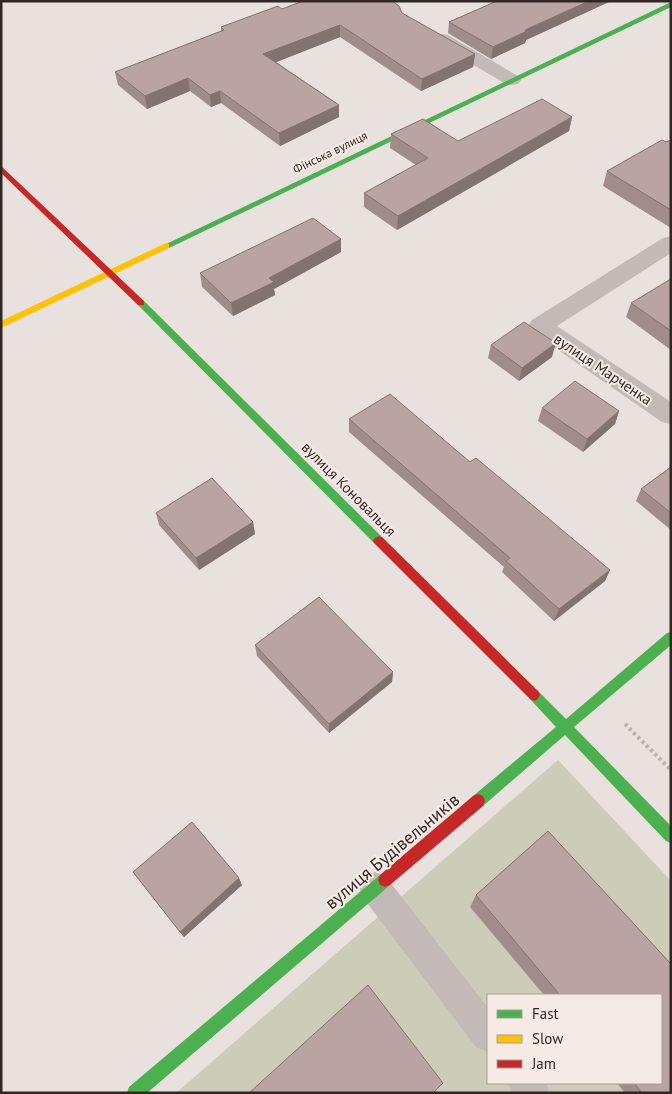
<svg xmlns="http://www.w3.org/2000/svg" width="672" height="1094" viewBox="0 0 672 1094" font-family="'PT Sans',sans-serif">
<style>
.green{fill:#ccccb9;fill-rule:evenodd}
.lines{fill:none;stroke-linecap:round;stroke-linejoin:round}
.path{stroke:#bab2af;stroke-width:4;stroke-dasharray:3 3;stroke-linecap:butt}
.lane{fill:#c1bab7;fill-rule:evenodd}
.street{fill:#c1bab7;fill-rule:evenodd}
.fast{fill:#4caf50;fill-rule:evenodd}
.slow{fill:#ffc107;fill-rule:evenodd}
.jam{fill:#c62828;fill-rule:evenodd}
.wall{fill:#a08d8b}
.shaded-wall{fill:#827371}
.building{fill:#baa4a2;stroke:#827371}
.labels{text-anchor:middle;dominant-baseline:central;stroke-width:4;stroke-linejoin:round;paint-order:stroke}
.far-street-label{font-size:12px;fill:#312826;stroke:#f6ebe4}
.street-label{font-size:15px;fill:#312826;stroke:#f6ebe4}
.near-street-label{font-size:18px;fill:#312826;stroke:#f6ebe4}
</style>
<rect width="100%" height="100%" fill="#e8e1de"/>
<path class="green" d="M 558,760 L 671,881 L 671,1093 L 176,1093 ZM 488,995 L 661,995 L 661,1083 L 488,1083 Z"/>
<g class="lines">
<path class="path" d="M 625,724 L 671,770"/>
<path class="lane" d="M 375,872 L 386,877 L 488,1008 L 488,1052 L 476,1047 L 364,899 L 359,888 L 364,877 Z
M 508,1083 L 546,1083 L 550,1093 L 512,1093 Z"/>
<path class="street" d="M 442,34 L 448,35 L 518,76 L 521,80 L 518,84 L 512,85 L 506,84 L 436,43 L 433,39 L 436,35 Z
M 671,236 L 671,253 L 557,326 L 671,402 L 671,424 L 662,422 L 532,332 L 528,326 L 532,320 L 663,238 Z"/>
<path class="fast" d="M 671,2 L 671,7 L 169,248 L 163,248 L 162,246 Z
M 141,300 L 144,301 L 383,538 L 385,541 L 383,544 L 375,544 L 138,305 L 138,301 Z
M 671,632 L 671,645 L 574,727 L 671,826 L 671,843 L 666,841 L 565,735 L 483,806 L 478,808 L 473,806 L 471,801 L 473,796 L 556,727 L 530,699 L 528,695 L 530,691 L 534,689 L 538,691 L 566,719 L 667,633 Z
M 385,873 L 390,875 L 392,880 L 390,885 L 147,1093 L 127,1093 L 129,1087 L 380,875 Z"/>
<path class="slow" d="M 166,243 L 169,244 L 169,248 L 1,328 L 1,321 Z"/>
<path class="jam" d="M 1,166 L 144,301 L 144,305 L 138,305 L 1,173 Z
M 379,536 L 383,538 L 538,691 L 540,695 L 538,699 L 534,701 L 530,699 L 375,544 L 373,541 L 375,538 Z
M 478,794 L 483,796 L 485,801 L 483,806 L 390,885 L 385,887 L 380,885 L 378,880 L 380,875 L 473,796 Z"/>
</g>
<path class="wall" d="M 493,1 L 611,1 L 526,40 L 525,43 L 491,59 L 448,33 L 449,22 L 495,2 Z
M 282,9 L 402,13 L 475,54 L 473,67 L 421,91 L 340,37 L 276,62 L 339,105 L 339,117 L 280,146 L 221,103 L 211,107 L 190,91 L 147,109 L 118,85 L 115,72 L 221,31 L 221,27 Z
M 572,117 L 569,131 L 397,230 L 364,207 L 364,193 L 416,165 L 390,148 L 391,134 L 458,141 Z
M 671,140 L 671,228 L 603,186 L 607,171 Z
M 341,252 L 274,289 L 275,295 L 233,316 L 202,287 L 200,273 Z
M 671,279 L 671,350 L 626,317 L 631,303 Z
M 491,345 L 552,357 L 519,381 L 488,358 Z
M 542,408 L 619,411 L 615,424 L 583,452 L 538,421 Z
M 349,419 L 470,462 L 610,570 L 605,581 L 554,621 L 502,572 L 504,567 L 349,432 Z
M 671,467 L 671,530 L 636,501 L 641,489 Z
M 156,513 L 253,522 L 255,534 L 199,570 L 159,525 Z
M 255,645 L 393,672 L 392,682 L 329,733 L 257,656 Z
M 548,831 L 671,964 L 671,1093 L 625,1093 L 617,1083 L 661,1083 L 661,995 L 544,995 L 470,907 L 476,895 Z
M 133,872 L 242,885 L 184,937 Z"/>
<path class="shaded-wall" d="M 589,1 L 611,1 L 526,40 L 525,43 L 491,59 L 493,47 L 525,30 Z
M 340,25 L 340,37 L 264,67 L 263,54 Z
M 475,54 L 473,67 L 421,91 L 422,79 Z
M 188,78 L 190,91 L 147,109 L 145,96 Z
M 220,91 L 221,103 L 211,107 L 210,95 Z
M 339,105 L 339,117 L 280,146 L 279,133 Z
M 572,117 L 569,131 L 397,230 L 398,216 Z
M 341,239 L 341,252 L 274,289 L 275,295 L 233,316 L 231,303 L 269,278 Z
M 556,343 L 552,357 L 519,381 L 522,368 Z
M 619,411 L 615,424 L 583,452 L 587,439 Z
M 253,522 L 255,534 L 199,570 L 196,558 Z
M 610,570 L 605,581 L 554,621 L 559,609 Z
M 393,672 L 392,682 L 329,733 L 329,724 Z
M 239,878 L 242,885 L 184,937 L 180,932 Z"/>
<path class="building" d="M 303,1 L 392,1 L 399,6 L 402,13 L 475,54 L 422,79 L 340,25 L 263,54 L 339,105 L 279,133 L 220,91 L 210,95 L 188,78 L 145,96 L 115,72 L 224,30 L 221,27 L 278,6 L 282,9 Z
M 497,1 L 589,1 L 525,30 L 527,31 L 493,47 L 449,22 Z
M 542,99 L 572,117 L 398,216 L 364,193 L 428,158 L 391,134 L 423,119 L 458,141 Z
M 662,140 L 666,142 L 671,140 L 671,210 L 607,171 Z
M 313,218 L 341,239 L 269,278 L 274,282 L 231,303 L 200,273 Z
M 671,279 L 671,331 L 631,303 Z
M 524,322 L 556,343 L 522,368 L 491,345 Z
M 575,381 L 619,411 L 587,439 L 542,408 Z
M 390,394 L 470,462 L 476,458 L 610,570 L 559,609 L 506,561 L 510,558 L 349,419 Z
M 671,467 L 671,513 L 641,489 Z
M 212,478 L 253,522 L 196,558 L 156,513 Z
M 319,597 L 393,672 L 329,724 L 255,645 Z
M 192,822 L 239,878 L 180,932 L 133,872 Z
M 548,831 L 671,964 L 671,1093 L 642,1093 L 634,1083 L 661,1083 L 661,995 L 560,995 L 476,895 Z
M 368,985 L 443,1083 L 433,1093 L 249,1093 Z"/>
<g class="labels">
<g class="far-street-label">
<text transform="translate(330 152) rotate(-26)">Фінська вулиця</text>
</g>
<g class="street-label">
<text transform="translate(603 369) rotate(34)">вулиця Марченка</text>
<text transform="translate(349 489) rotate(45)">вулиця Коновальця</text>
</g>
<g class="near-street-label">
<text transform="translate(392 851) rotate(-40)">вулиця Будівельників</text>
</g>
</g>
<rect width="672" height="1094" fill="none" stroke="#312826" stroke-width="5"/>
<rect x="487" y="994" width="175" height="90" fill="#f6ebe4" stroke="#a79d98"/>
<rect x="497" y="1010" width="25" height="8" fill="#4caf50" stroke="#a79d98"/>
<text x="532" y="1019" font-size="15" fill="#312826">Fast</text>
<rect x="497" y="1035" width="25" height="8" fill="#ffc107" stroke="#a79d98"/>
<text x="532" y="1044" font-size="15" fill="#312826">Slow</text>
<rect x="497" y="1060" width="25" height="8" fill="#c62828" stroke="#a79d98"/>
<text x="532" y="1069" font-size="15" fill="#312826">Jam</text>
</svg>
